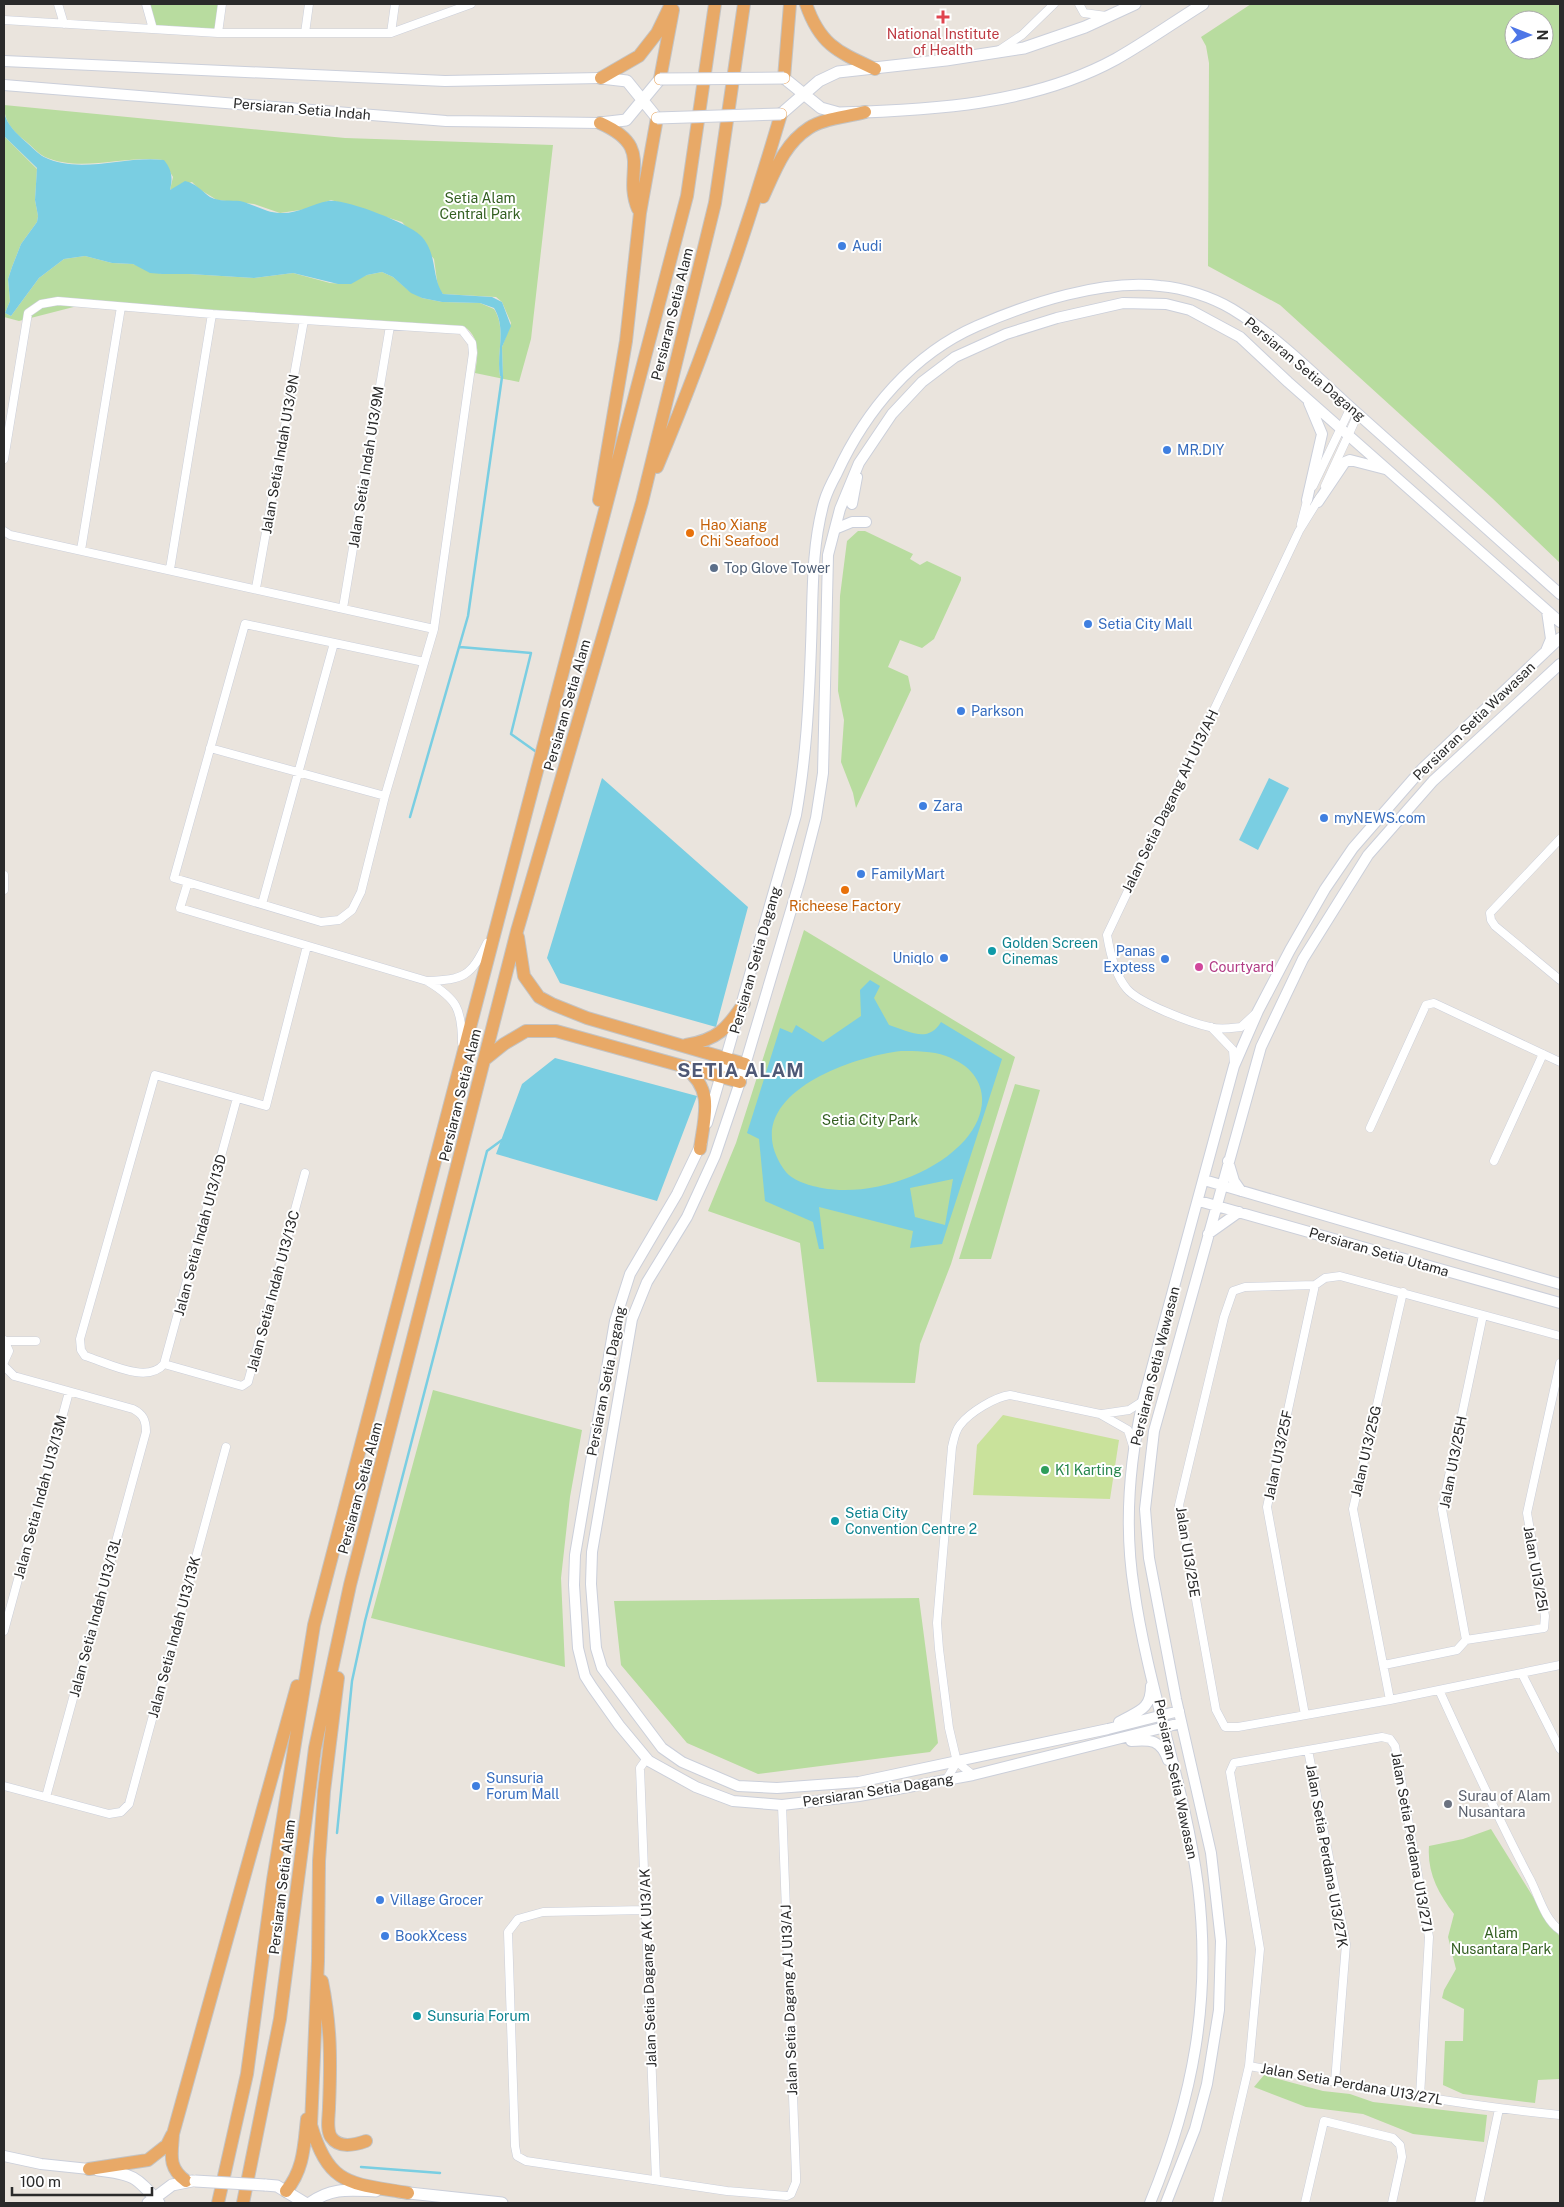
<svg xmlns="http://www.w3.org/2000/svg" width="1564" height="2207" viewBox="0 0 1564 2207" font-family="'Public Sans',sans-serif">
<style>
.green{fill:#b8dc9f;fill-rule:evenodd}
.pitch{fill:#c9e29b}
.water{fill:#7acee2;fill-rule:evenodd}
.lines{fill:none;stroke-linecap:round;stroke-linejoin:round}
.stream{stroke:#7acee2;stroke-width:2.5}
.minor-casing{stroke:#cbcfda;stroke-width:9}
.tertiary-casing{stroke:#cbcfda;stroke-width:12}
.secondary-casing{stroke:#cbcfda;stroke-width:13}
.trunk-casing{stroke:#c3c3c3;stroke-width:14}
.minor{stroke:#fff;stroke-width:8}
.tertiary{stroke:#fff;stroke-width:10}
.secondary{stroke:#fff;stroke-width:11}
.trunk{stroke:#e8a967;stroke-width:12}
.secondary-bridge-casing{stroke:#cbcfda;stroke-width:13;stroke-linecap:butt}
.secondary-bridge{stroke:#fff;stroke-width:11}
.health-dot{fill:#e0444e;stroke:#fff;stroke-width:2}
.shop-dot{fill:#3f7fe0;stroke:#fff;stroke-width:2}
.food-dot{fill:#e8710a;stroke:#fff;stroke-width:2}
.service-dot{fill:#5c6f8a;stroke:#fff;stroke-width:2}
.culture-dot{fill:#0f9aa8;stroke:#fff;stroke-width:2}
.hotel-dot{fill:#d1479c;stroke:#fff;stroke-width:2}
.leisure-dot{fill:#2e9e5b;stroke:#fff;stroke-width:2}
.worship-dot{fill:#6b7280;stroke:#fff;stroke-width:2}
.labels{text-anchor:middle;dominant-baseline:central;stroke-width:4;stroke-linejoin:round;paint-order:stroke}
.health-label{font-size:14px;fill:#be3a42;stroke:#fff}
.street-label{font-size:14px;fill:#2a2a2a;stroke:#fff}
.park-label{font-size:14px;fill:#335f21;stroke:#fff}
.shop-label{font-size:14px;fill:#366cbe;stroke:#fff;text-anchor:start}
.food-label{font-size:14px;fill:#c56008;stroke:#fff;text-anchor:start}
.service-label{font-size:14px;fill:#4e5e75;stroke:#fff;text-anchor:start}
.culture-label{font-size:14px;fill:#0d838f;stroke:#fff;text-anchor:start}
.hotel-label{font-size:14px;fill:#b23c85;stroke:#fff;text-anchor:start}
.leisure-label{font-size:14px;fill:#27864d;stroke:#fff;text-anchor:start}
.worship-label{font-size:14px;fill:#5b616d;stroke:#fff;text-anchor:start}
.district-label{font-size:19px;font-weight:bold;letter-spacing:1px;fill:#4f5976;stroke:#fff}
</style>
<rect width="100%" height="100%" fill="#eae4dd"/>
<path class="green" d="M 146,4 L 222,4 L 218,33 L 153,29 Z
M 1251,4 L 1560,4 L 1560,563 L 1492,498 L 1280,305 L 1208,266 L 1209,63 L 1206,46 L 1201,37 ZM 1514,20 L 1544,20 L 1544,50 L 1514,50 Z
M 4,105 L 345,138 L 553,145 L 531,339 L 519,382 L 475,373 C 478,354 481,339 464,326 L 93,302 L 19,321 L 4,317 L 4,136 L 37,169 L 35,200 L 38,216 L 37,222 L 21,244 L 12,267 L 8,279 L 10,301 L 5,313 L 11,316 L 39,278 L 64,259 L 85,256 L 112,263 L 133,264 L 162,274 L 189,274 L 254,278 L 293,273 L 330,283 L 345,284 L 367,275 L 382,272 L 393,277 L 407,289 L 422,298 L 442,302 L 480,303 L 494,309 C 507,329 496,353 500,376 L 503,377 L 502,347 L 511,323 L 502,302 L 496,297 L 443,294 L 438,288 L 434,259 L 402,222 L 331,200 L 307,209 L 280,213 L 254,204 L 217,200 L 199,189 L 192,182 L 170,190 L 173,177 L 163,160 C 125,155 82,173 45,157 C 38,154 31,145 24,140 C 12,130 4,121 4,105 Z
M 858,531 L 865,531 L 913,554 L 910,559 L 920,565 L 927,561 L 961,577 L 961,580 L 934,639 L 922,648 L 900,640 L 888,667 L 908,676 L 911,690 L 856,808 L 853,793 L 841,762 L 844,720 L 838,691 L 840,596 L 847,541 Z
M 804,930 L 1015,1057 L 951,1264 L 920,1344 L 915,1383 L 817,1382 L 800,1243 L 708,1211 L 736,1143 Z
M 1015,1084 L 1040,1090 L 991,1259 L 959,1259 Z
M 433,1390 L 582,1430 L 570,1497 L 561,1578 L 565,1667 L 371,1618 Z
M 919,1598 L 938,1743 L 930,1752 L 758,1774 L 687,1743 L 621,1665 L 614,1601 Z
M 1491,1829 L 1543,1913 L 1560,1937 L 1560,2084 L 1559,2079 L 1538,2080 L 1535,2103 L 1463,2094 L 1443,2085 L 1445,2041 L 1463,2041 L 1464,2009 L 1442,1998 L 1444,1990 L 1456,1969 L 1448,1937 L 1454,1914 C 1438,1893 1427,1872 1429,1846 L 1463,1839 Z
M 1264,2075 L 1323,2091 L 1350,2094 L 1373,2102 L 1487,2115 L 1484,2142 L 1413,2134 L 1363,2114 L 1306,2107 L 1254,2087 Z"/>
<path class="pitch" d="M 1003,1415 L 1119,1440 L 1110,1499 L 973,1495 L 977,1445 Z"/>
<path class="water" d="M 4,112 C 7,125 16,133 26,142 C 32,147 38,154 44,157 C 81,175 125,155 164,160 C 172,170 173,178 170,190 L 185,181 C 195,183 202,191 210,197 C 219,202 231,200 240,201 C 253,204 267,213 280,213 C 298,214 312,204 328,201 C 344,198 408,223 420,235 C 438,252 431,277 443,294 L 492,297 L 502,302 L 511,326 L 502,347 L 503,377 L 500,376 C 496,353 507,329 494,308 L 480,303 L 442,302 L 422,298 L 411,293 L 393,277 L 382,272 L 367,275 L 351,284 L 338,284 L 293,273 L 254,278 L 189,274 L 162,274 L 150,273 L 133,264 L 112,263 L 85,256 L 64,259 L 39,278 L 11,316 L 5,313 L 10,301 L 8,279 L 12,267 L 21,244 L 37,222 L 38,216 L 35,200 L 37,168 L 4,136 Z
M 602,778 L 748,907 L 716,1027 L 560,983 L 547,958 Z
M 1269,778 L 1289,788 L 1258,850 L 1239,840 Z
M 870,980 L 880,986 L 874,998 L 889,1025 C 909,1031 928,1044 941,1022 L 1002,1059 L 942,1244 L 910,1248 L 913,1231 L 819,1207 L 824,1249 L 819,1249 L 813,1222 L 765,1201 L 759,1139 L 747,1133 L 780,1028 L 792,1033 L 796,1025 L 823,1042 L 861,1016 L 860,990 ZM 901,1051 C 916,1051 932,1051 946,1056 C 988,1071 992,1109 965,1140 C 933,1176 869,1197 822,1188 C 808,1185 791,1181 783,1168 C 736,1097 849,1057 901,1051 ZM 953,1179 L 945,1225 L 915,1217 L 910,1188 Z
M 555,1058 L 697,1096 L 657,1201 L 496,1154 L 522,1084 Z"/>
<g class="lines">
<path class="stream" d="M 460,647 L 531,653 L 511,734 L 535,751
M 410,817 L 468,616 L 502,377
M 337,1833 L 352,1681 L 365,1621 L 487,1151 L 502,1140
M 361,2167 L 440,2173"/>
<defs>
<path id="minor" d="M 58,4 L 64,24
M 146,4 L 153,29
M 1079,4 L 1084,13 L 1106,16
M 4,20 L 218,33 L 391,33 L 471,4
M 218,33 L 222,4
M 305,33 L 309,4
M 391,33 L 395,4
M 998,51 L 1022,35 L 1054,4
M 4,459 L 28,313 L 41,304 L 58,301 L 212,314 L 462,330 L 472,343 L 473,353 L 434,629 L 385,796 L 361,892 L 352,910 L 339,920 L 321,922 L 174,878 L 245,624 L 424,662
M 1313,486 L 1351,407
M 1325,486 L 1358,414
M 1301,524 L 1308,497
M 4,531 L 10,535 L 434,629
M 81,550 L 121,307
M 170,569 L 212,314
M 256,588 L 304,320
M 343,608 L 390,326
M 210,748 L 385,796
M 1560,839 L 1490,913 L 1491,920 L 1495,926 L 1560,980
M 4,875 L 4,890
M 188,882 L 180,908 L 427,981 C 457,999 462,1009 462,1043
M 262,904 L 334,643
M 427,981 C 464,980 471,976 487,943
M 1255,1014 L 1241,1027 C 1231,1028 1220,1030 1210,1027 C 1191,1023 1139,1003 1127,989 C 1115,975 1110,953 1107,935 L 1299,531 L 1320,497
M 1211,1027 L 1233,1050 L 1234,1064
M 237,1098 L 164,1364 C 147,1385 106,1362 85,1356 L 81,1350 L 80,1339 L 155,1075 L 266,1106 L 307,946
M 1370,1128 L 1426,1005 L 1434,1003 L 1560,1062
M 1494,1161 L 1543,1054
M 1560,1336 L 1340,1276 L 1325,1278 L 1315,1285 L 1245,1287 L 1233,1291 L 1224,1317 L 1179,1505 L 1216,1710 L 1225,1727 L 1238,1727 L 1390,1700 L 1560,1665
M 4,1340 L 9,1351 L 4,1362
M 5,1341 L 36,1341
M 164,1364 L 242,1386 L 248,1382 L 305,1173
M 4,1366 L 14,1376 L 133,1409 C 143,1414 146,1420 146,1432 L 46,1797
M 1102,1414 L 1129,1410 L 1143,1401
M 4,1631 L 69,1392
M 1466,1640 L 1442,1509 L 1483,1315
M 1384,1665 L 1457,1650 L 1466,1640 L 1544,1628 L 1545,1616 L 1527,1513 L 1560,1363
M 1522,1674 L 1560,1749
M 1439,1690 C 1469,1755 1498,1819 1531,1881 C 1539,1897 1545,1920 1560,1930
M 1390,1700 L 1353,1509 L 1403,1292
M 1305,1715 L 1267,1507 L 1315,1285
M 1308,1750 L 1346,1944 L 1335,2082
M 647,1758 L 640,1768 L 656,2180
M 973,1775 L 957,1762 L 949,1728 L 939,1649 L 937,1623 L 952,1447 C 954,1439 955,1431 960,1425 C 970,1412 995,1397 1010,1395 L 1100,1414 L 1128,1430 L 1133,1446
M 946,1780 L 957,1762
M 4,1786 L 109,1814 L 121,1812 L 129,1804 L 226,1447
M 645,1910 L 543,1912 L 518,1919 L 508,1932 L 515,2146 L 517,2156 L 526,2161 L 727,2191 L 787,2196 L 791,2194 L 796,2182 L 796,2175 L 782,1805
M 1420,2096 L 1429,1937 L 1395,1746 L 1390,1739 L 1382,1737 L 1234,1763 L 1230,1772 L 1260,1949 L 1249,2066 C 1352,2085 1456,2105 1560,2115
M 1217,2203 L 1249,2066
M 1305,2203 L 1324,2121 L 1393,2138 L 1400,2145 L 1402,2157 L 1392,2203
M 1479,2203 L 1499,2109"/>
<path id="tertiary" d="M 4,61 L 445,81 L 601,78
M 4,85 L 446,121 L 600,123
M 1307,500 L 1322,434 L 1309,403
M 1318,502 L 1345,462 L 1350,460 L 1385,469
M 852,504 L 857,477
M 835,529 L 852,522 L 866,522
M 1546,651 L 1551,639 L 1547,611
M 707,1123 L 796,815 C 806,759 809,703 811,646 C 813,598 811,548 824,502 C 827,492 832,482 837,473 C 866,410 913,354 977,326 C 1030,303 1103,279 1160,286 C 1184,288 1212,297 1232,309 C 1278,337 1318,378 1358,414 C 1425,474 1493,534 1560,594
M 702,1142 L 677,1194 L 630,1274 L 615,1321 L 575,1555 L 574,1585 L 578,1648 L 585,1676 L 592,1687 L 619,1725 L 649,1761 L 696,1787 L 733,1801 L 782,1805 L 859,1796 L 973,1775 L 1181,1723
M 1228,1161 L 1234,1181 L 1241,1191
M 1204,1180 L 1560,1284
M 1199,1201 L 1560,1303
M 1208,1234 L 1239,1212
M 1179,1711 L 1108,1729 L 859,1782 L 777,1788 L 738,1786 L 682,1762 L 662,1748 L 602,1668 L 596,1648 L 591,1584 L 592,1552 L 632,1319 L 647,1282 L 687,1217 L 715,1156 L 740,1082 L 800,880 L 816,818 L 823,773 L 828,555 L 840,509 L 859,463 L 892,414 L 922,382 L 955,357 L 1006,334 L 1057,318 L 1123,303 L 1166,304 L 1190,310 L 1240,337 L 1288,382 L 1560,622
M 1119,1722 C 1138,1711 1151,1710 1151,1686
M 1131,1741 C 1151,1739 1161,1740 1168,1760
M 4,2156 L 41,2164 L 89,2169
M 1150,2203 C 1193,2098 1212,2000 1198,1886 C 1185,1785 1148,1689 1134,1589 C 1124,1526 1129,1463 1143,1401 L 1234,1066 L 1258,1011 L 1290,950 L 1325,889 L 1353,848 L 1422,769 L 1560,638
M 1166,2203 L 1195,2129 L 1207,2084 L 1219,2010 L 1221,1941 L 1211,1853 L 1176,1699 L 1149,1558 L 1145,1509 L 1154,1431 L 1261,1047 L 1303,959 L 1368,855 L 1433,781 L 1560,664"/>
<path id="secondary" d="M 601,78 L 627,81 L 657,118
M 784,78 L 821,108 L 839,113 C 932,110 1032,105 1116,59 C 1146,42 1174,22 1203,4
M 781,114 L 819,81 L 838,72 L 946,60 L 1024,48 L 1085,27 L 1135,4
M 600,123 L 626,120 L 660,79
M 98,2170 C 133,2174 136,2176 159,2203
M 265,2185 L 277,2186 L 305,2203
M 400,2192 L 502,2203
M 148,2203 L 172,2185 L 192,2181
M 310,2203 C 332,2187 350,2190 376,2191"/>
<path id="trunk" d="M 806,4 C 820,45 838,52 875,69
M 601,78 L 639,56 L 657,33 L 671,4
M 784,78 L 790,4
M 660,79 L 673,10
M 600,123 C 656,148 622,172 638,209
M 763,197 C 775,171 784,144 809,128 C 824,118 848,117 865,112
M 657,467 C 705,353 746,233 781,114
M 599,500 L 626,341 L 640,213 L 657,118
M 518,937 L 524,976 L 539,997 L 552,1004 L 587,1018 L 745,1064
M 686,1045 C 717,1040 727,1029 744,1003
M 484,1060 L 504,1044 L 526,1031 L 556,1031 L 740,1082
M 685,1068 C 715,1090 704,1117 700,1149
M 338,1678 L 324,1791 L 319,1861 L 318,1961 L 311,2125 C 329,2187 351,2183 408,2193
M 322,1981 C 331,2026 331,2060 329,2107 C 329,2116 326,2129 331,2137 C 339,2149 355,2145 366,2141
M 89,2169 L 148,2160 L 167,2145 L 172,2135
M 186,2181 C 167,2167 172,2154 173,2134 L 297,1686
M 286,2191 C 304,2170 304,2145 307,2119
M 218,2203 L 247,2074 L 273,1880 L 314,1625 L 687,196 L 715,4
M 243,2203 L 280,2019 L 315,1748 L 350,1585 L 517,931 L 642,502 L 715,203 L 744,4"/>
</defs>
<use href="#minor" class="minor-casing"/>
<use href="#tertiary" class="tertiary-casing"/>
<use href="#secondary" class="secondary-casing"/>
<use href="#trunk" class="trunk-casing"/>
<use href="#minor" class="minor"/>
<use href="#tertiary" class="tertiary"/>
<use href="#secondary" class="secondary"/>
<use href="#trunk" class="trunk"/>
<defs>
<path id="secondary-bridge" d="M 660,79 L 784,78
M 657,118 L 781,114
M 195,2181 L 265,2185"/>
</defs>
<use href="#secondary-bridge" class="secondary-bridge-casing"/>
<use href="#secondary-bridge" class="secondary-bridge"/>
</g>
<path class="health-dot" d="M940.5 9.5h5v5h5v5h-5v5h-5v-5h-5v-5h5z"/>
<g class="shop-dot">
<circle cx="842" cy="246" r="5"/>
<circle cx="1167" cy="450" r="5"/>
<circle cx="1088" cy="624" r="5"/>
<circle cx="961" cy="711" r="5"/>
<circle cx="923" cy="806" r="5"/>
<circle cx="1324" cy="818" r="5"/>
<circle cx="861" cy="874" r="5"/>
<circle cx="944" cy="958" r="5"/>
<circle cx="1165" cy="959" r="5"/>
<circle cx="476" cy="1786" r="5"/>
<circle cx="380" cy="1900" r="5"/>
<circle cx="385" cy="1936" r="5"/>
</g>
<g class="food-dot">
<circle cx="690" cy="533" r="5"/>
<circle cx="845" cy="890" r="5"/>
</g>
<circle class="service-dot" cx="714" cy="568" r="5"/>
<g class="culture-dot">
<circle cx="992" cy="951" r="5"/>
<circle cx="835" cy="1521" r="5"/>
<circle cx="417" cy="2016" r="5"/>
</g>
<circle class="hotel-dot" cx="1199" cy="967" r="5"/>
<circle class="leisure-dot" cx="1045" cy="1470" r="5"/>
<circle class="worship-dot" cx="1448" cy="1804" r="5"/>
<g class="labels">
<g class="health-label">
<text x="943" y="34">National Institute<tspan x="943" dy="16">of Health</tspan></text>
</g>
<g class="street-label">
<text transform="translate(302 109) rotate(5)">Persiaran Setia Indah</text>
<text transform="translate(672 314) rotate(-76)">Persiaran Setia Alam</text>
<text transform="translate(1305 369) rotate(40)">Persiaran Setia Dagang</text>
<text transform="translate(280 454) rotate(-80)">Jalan Setia Indah U13/9N</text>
<text transform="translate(366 467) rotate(-81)">Jalan Setia Indah U13/9M</text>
<text transform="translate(567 705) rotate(-74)">Persiaran Setia Alam</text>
<text transform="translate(1474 721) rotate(-44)">Persiaran Setia Wawasan</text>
<text transform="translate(1170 801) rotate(-64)">Jalan Setia Dagang AH U13/AH</text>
<text transform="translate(755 960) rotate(-74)">Persiaran Setia Dagang</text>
<text transform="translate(460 1095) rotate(-76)">Persiaran Setia Alam</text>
<text transform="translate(200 1235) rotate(-75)">Jalan Setia Indah U13/13D</text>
<text transform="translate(1379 1252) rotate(16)">Persiaran Setia Utama</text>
<text transform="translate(273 1291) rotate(-75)">Jalan Setia Indah U13/13C</text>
<text transform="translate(1155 1366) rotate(-76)">Persiaran Setia Wawasan</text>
<text transform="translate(606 1381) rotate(-79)">Persiaran Setia Dagang</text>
<text transform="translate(1366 1451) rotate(-77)">Jalan U13/25G</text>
<text transform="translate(1278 1455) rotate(-78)">Jalan U13/25F</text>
<text transform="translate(1453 1462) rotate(-79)">Jalan U13/25H</text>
<text transform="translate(360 1488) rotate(-75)">Persiaran Setia Alam</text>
<text transform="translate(40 1497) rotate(-75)">Jalan Setia Indah U13/13M</text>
<text transform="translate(1188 1552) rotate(81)">Jalan U13/25E</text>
<text transform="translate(1536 1569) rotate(80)">Jalan U13/25I</text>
<text transform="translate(95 1617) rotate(-75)">Jalan Setia Indah U13/13L</text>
<text transform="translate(174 1637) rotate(-75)">Jalan Setia Indah U13/13K</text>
<text transform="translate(1176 1779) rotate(78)">Persiaran Setia Wawasan</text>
<text transform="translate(878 1790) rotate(-9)">Persiaran Setia Dagang</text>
<text transform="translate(1412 1842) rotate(80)">Jalan Setia Perdana U13/27J</text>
<text transform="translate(1327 1856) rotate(80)">Jalan Setia Perdana U13/27K</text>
<text transform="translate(282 1887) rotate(-83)">Persiaran Setia Alam</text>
<text transform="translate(648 1968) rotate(-92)">Jalan Setia Dagang AK U13/AK</text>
<text transform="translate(789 2000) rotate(-92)">Jalan Setia Dagang AJ U13/AJ</text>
<text transform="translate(1352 2084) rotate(10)">Jalan Setia Perdana U13/27L</text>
</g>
<g class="park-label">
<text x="480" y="198">Setia Alam<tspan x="480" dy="16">Central Park</tspan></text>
<text x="870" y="1120">Setia City Park</text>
<text x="1501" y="1933">Alam<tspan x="1501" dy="16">Nusantara Park</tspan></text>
</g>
<g class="shop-label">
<text x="852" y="246">Audi</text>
<text x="1177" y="450">MR.DIY</text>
<text x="1098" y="624">Setia City Mall</text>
<text x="971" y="711">Parkson</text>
<text x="933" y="806">Zara</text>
<text x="1334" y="818">myNEWS.com</text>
<text x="871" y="874">FamilyMart</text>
<text x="1155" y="951" text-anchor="end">Panas<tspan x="1155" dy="16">Exptess</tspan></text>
<text x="934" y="958" text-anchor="end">Uniqlo</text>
<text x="486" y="1778">Sunsuria<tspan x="486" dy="16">Forum Mall</tspan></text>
<text x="390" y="1900">Village Grocer</text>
<text x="395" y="1936">BookXcess</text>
</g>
<g class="food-label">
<text x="700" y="525">Hao Xiang<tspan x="700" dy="16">Chi Seafood</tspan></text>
<text x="845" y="906" text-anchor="middle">Richeese Factory</text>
</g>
<g class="service-label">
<text x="724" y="568">Top Glove Tower</text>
</g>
<g class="culture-label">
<text x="1002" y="943">Golden Screen<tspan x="1002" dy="16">Cinemas</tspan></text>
<text x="845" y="1513">Setia City<tspan x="845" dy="16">Convention Centre 2</tspan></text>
<text x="427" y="2016">Sunsuria Forum</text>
</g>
<g class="hotel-label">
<text x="1209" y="967">Courtyard</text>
</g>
<g class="leisure-label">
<text x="1055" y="1470">K1 Karting</text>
</g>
<g class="worship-label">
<text x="1458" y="1796">Surau of Alam<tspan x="1458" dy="16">Nusantara</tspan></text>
</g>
<g class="district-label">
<text x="741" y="1070">SETIA ALAM</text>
</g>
</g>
<rect width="1564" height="2207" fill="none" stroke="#2a2a2a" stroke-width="10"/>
<g transform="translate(1529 35) rotate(90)"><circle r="24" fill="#ffffff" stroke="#aaaaaa"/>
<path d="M0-4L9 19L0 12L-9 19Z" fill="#4d76e7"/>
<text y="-8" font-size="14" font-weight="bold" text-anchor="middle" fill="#2a2a2a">N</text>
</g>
<path d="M12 2187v8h140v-8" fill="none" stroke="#2a2a2a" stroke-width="2.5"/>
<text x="20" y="2187" font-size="15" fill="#2a2a2a" stroke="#ffffff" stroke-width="4" paint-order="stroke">100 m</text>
</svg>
